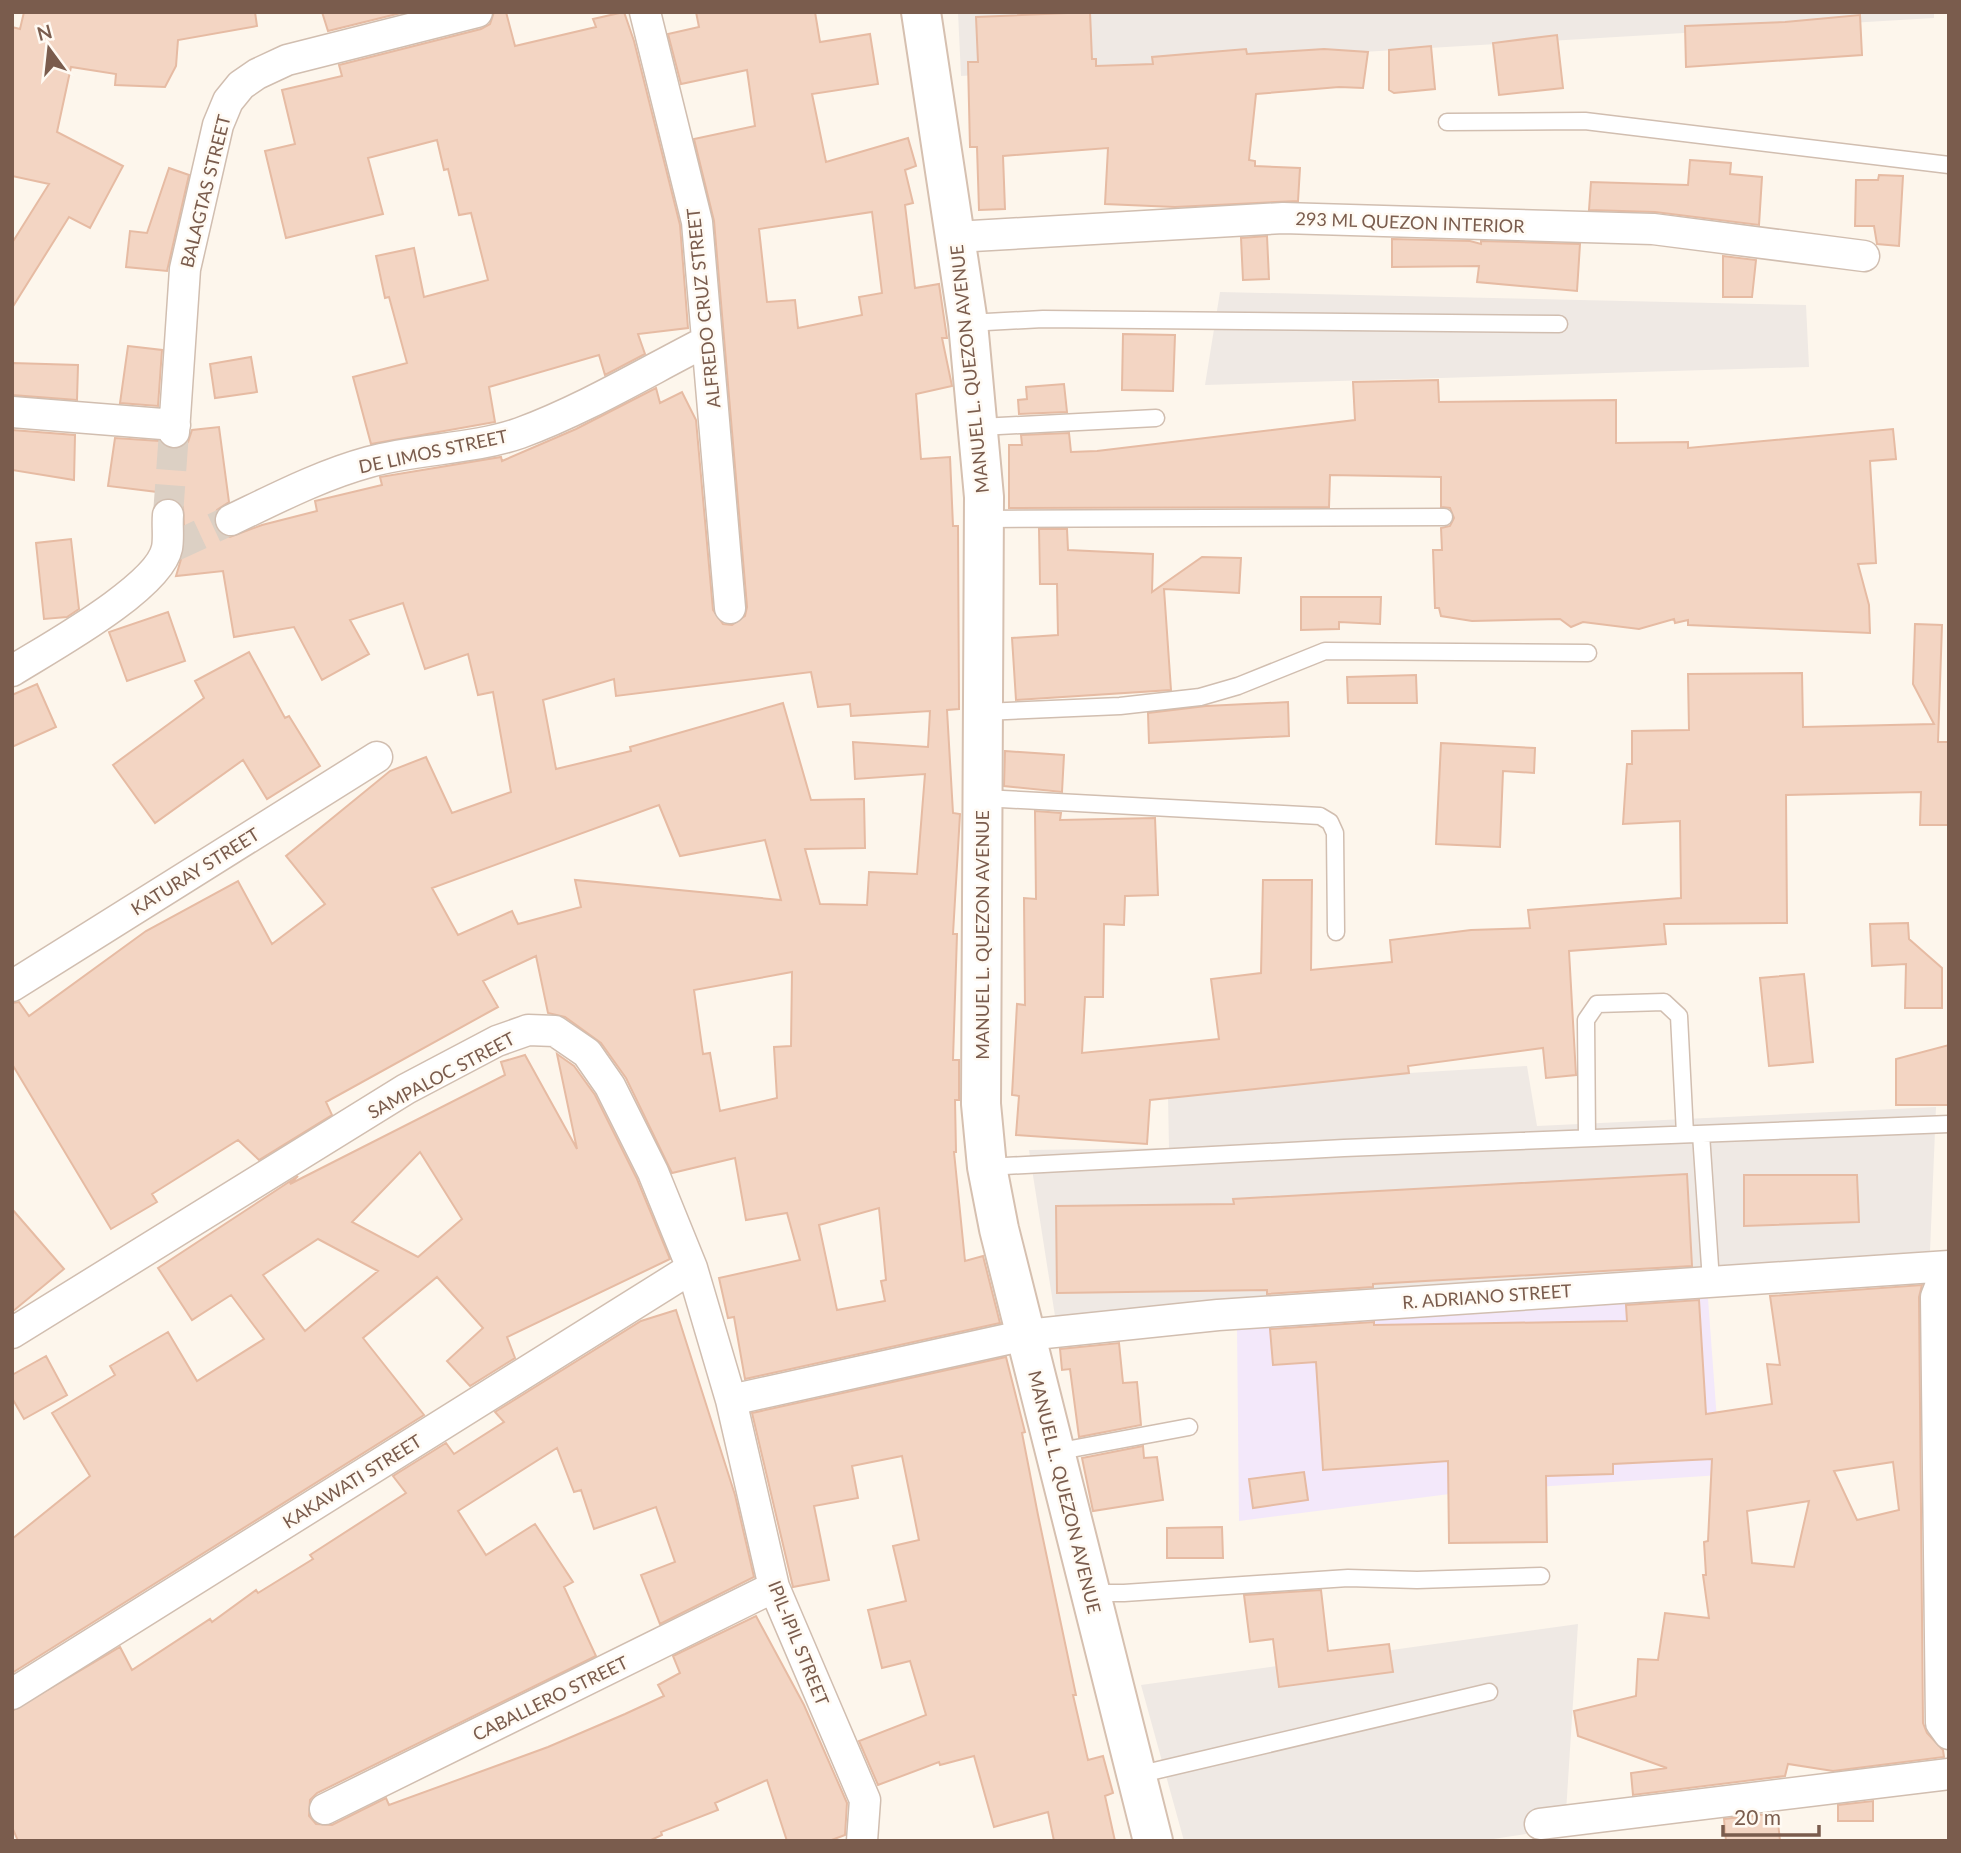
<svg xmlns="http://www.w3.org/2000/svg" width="1961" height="1853" viewBox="0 0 1961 1853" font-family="Lato,sans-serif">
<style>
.industrial{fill:#efe9e4}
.education{fill:#f3e8fa}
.building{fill:#f3d5c3;stroke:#e6bba3;stroke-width:2;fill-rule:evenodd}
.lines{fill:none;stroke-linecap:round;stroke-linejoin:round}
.street-tunnel{stroke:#dcd0c4;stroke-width:30;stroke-dasharray:30 15;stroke-linecap:butt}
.lane-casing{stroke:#d1beb0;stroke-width:19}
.street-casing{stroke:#d1beb0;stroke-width:33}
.secondary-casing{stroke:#d6c0b0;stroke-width:42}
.lane{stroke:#fff;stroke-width:16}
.street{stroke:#fff;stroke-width:30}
.secondary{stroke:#fff;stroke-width:38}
.labels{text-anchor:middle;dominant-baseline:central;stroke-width:5;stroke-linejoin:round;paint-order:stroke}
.street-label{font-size:18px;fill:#7a5c4d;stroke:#fffaf3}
</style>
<rect width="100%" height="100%" fill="#fdf6ec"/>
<path class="industrial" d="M 958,12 L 1934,12 L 1934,18 L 961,76 Z
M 1220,292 L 1806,305 L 1809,367 L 1205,385 Z
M 1527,1066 L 1537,1126 L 1936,1107 L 1930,1251 L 1055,1316 L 1029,1150 L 1169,1148 L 1168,1096 L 1409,1073 Z
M 1578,1624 L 1565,1828 L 1480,1841 L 1184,1841 L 1141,1685 Z"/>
<path class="education" d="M 1707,1285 L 1721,1475 L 1473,1491 L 1239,1521 L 1237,1328 Z"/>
<path class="building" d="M 24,12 L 255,12 L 257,26 L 178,40 L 176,66 L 165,87 L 115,85 L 116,74 L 71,67 L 57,132 L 123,166 L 90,228 L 69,217 L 12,308 L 12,243 L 49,184 L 12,176 L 12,27 L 20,29 Z
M 322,12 L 405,12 L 328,31 Z
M 494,12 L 506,12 L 515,46 L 596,27 L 593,19 L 624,12 L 634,41 L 680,225 L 688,328 L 638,334 L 645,354 L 605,375 L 599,355 L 489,387 L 495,422 L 371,444 L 353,377 L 407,363 L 389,297 L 385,298 L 376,256 L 414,248 L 424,297 L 488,280 L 471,213 L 459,215 L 448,169 L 444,170 L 437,140 L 368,158 L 383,214 L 286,238 L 265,151 L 295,144 L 282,90 L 342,76 L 339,65 L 481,29 L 490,24 Z
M 696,12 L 815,12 L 820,42 L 870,34 L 878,84 L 812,94 L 826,162 L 908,138 L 916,166 L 905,170 L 913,203 L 905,205 L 915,288 L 939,284 L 947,338 L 942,338 L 952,386 L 916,394 L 921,459 L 950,457 L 953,526 L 958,526 L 959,709 L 947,710 L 953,813 L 960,814 L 953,934 L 957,934 L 953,1060 L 959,1060 L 959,1100 L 955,1100 L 956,1152 L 954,1152 L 965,1261 L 983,1256 L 1000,1323 L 745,1379 L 734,1317 L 728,1318 L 719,1278 L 800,1260 L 787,1213 L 746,1220 L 735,1158 L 672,1173 L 626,1078 L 601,1043 L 565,1017 L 548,1013 L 536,956 L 483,981 L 498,1007 L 326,1102 L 332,1115 L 259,1160 L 238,1140 L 152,1194 L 157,1202 L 111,1229 L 12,1064 L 12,1003 L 19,1002 L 29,1016 L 146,931 L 238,881 L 272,944 L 325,904 L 286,856 L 390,771 L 426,757 L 452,813 L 511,792 L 493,692 L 478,695 L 468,654 L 425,669 L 403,603 L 350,620 L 369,654 L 322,680 L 294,627 L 234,637 L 223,571 L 176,576 L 185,546 L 183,507 L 177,500 L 166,498 L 165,493 L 108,486 L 115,438 L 160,441 L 174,449 L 188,442 L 192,430 L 219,427 L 229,502 L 217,510 L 214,519 L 221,534 L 230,537 L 262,525 L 317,511 L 315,501 L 382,485 L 380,477 L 501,457 L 502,461 L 576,429 L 656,388 L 660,403 L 682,392 L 696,420 L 713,610 L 723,624 L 732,625 L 745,616 L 747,607 L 714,221 L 694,139 L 755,126 L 747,70 L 681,84 L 668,34 L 699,27 ZM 872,212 L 882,293 L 859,297 L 862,315 L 798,328 L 795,300 L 767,302 L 759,229 ZM 811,672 L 818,707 L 850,704 L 851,716 L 930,711 L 928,747 L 853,742 L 855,779 L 925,774 L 917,874 L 869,872 L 867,905 L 820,904 L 805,849 L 865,848 L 864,799 L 811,800 L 783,703 L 630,747 L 631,751 L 556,769 L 543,700 L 614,679 L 616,696 ZM 659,805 L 680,856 L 765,840 L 781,900 L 575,880 L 581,907 L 518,924 L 512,911 L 458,935 L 432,888 ZM 792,972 L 791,1046 L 774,1047 L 777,1098 L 720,1111 L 710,1053 L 703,1054 L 694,990 ZM 879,1208 L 886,1280 L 881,1281 L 885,1301 L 837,1310 L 819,1225 Z
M 1090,12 L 1092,59 L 1096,59 L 1096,66 L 1153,64 L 1152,57 L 1246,49 L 1247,54 L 1324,49 L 1368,52 L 1363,88 L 1339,87 L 1256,94 L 1249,160 L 1255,161 L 1255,166 L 1300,168 L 1298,201 L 1175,207 L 1105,204 L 1108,148 L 1003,156 L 1005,209 L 979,210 L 977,147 L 970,147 L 968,62 L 978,62 L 976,17 Z
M 1860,15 L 1862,55 L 1686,67 L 1685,26 L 1785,22 Z
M 1557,35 L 1563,88 L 1499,95 L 1493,43 Z
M 1431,46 L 1435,89 L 1394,93 L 1389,90 L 1389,50 Z
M 1690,160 L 1731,163 L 1730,174 L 1762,177 L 1759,225 L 1655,212 L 1589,210 L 1591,182 L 1688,185 Z
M 169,168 L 189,175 L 167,271 L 126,267 L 130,231 L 147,233 Z
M 1879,175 L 1903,176 L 1899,246 L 1877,244 L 1874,226 L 1855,226 L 1856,180 L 1878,180 Z
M 1267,236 L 1269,279 L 1243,280 L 1241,238 Z
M 1392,239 L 1470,241 L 1481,244 L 1481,241 L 1580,244 L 1577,291 L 1477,282 L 1479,266 L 1392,267 Z
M 1723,256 L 1756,260 L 1752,297 L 1723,297 Z
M 1123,334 L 1175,335 L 1173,391 L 1122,390 Z
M 128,346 L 162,350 L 158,406 L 120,403 Z
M 251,357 L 257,392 L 215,398 L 210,364 Z
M 12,363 L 78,365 L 77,400 L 12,395 Z
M 1438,380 L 1439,402 L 1616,400 L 1616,443 L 1688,442 L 1688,448 L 1893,429 L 1896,459 L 1870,461 L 1876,563 L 1858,564 L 1869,605 L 1870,633 L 1688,625 L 1688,620 L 1675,623 L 1674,619 L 1639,629 L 1583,622 L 1571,627 L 1560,619 L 1472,621 L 1441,616 L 1439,608 L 1435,608 L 1433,550 L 1442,550 L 1441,528 L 1450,526 L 1454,518 L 1450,508 L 1441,507 L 1441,477 L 1330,475 L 1329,507 L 1009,508 L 1009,445 L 1022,445 L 1021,435 L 1069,433 L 1071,452 L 1097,451 L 1355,420 L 1353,382 Z
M 1064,384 L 1067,412 L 1019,414 L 1018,400 L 1027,399 L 1026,387 Z
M 12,430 L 75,435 L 74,480 L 12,470 Z
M 1039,529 L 1067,529 L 1068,550 L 1153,554 L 1152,592 L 1202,557 L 1241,558 L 1239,593 L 1164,589 L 1171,690 L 1016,700 L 1012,638 L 1058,635 L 1057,584 L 1040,584 Z
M 71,539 L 79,609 L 67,617 L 44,619 L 36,543 Z
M 1301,597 L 1381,597 L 1380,624 L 1339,622 L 1339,629 L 1301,630 Z
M 168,612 L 185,661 L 127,681 L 109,632 Z
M 1915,624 L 1942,625 L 1938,742 L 1949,742 L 1949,825 L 1920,825 L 1921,792 L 1786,795 L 1787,923 L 1664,924 L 1666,944 L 1569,951 L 1576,1075 L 1546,1078 L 1543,1048 L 1408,1066 L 1409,1073 L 1150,1100 L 1147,1144 L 1016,1135 L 1019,1096 L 1012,1095 L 1017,1004 L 1025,1005 L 1024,898 L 1036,899 L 1035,811 L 1061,813 L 1060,820 L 1155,818 L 1158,895 L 1125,896 L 1124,925 L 1104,924 L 1103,997 L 1085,997 L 1082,1053 L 1219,1039 L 1211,979 L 1261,973 L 1263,880 L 1312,880 L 1311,970 L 1392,962 L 1390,940 L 1471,930 L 1530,928 L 1528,910 L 1681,898 L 1680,821 L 1623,824 L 1627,764 L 1632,764 L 1632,731 L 1689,730 L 1688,674 L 1802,673 L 1803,727 L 1934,724 L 1913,684 Z
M 249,652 L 285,718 L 289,716 L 320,766 L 267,799 L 243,760 L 155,823 L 113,765 L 204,698 L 195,681 Z
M 1416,675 L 1417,703 L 1348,703 L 1347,677 Z
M 37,684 L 56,727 L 12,747 L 12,695 Z
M 1288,702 L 1289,736 L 1149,743 L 1148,713 L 1206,706 Z
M 1441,743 L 1535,748 L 1534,773 L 1503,771 L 1500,847 L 1436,844 Z
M 1005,751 L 1064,755 L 1062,792 L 1004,786 Z
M 1908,923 L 1909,939 L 1942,968 L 1942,1008 L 1905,1008 L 1906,964 L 1872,966 L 1870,924 Z
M 1804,974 L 1813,1062 L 1769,1066 L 1760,978 Z
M 1949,1045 L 1949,1105 L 1896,1105 L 1896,1059 Z
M 557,1054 L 574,1066 L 595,1095 L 637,1179 L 670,1259 L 507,1337 L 515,1358 L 470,1386 L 447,1361 L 483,1328 L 437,1277 L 363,1338 L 424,1415 L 12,1673 L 12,1539 L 90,1476 L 52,1413 L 115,1375 L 110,1366 L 168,1332 L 197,1381 L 264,1339 L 231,1295 L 192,1320 L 158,1268 L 298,1176 L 290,1184 L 505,1075 L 501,1062 L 525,1055 L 577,1149 ZM 420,1152 L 462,1219 L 418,1257 L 352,1222 ZM 318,1239 L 378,1271 L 305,1331 L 263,1275 Z
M 1687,1174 L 1692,1266 L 1373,1284 L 1373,1287 L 1267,1294 L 1267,1290 L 1057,1293 L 1056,1206 L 1234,1204 L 1233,1199 Z
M 1744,1175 L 1857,1175 L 1859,1222 L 1744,1226 Z
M 12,1209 L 64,1269 L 12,1312 Z
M 1922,1285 L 1919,1297 L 1923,1723 L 1927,1733 L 1943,1750 L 1944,1757 L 1833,1771 L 1788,1764 L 1785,1776 L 1633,1795 L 1631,1773 L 1667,1768 L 1578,1736 L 1574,1711 L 1636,1696 L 1638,1659 L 1658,1660 L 1665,1613 L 1709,1618 L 1703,1575 L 1706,1575 L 1704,1542 L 1708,1541 L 1712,1459 L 1613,1464 L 1613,1474 L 1546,1476 L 1547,1542 L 1449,1543 L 1448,1461 L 1323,1470 L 1316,1362 L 1273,1365 L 1270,1329 L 1374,1322 L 1374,1325 L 1627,1321 L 1626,1305 L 1699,1300 L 1706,1414 L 1772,1404 L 1767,1364 L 1780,1365 L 1770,1296 ZM 1893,1462 L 1899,1510 L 1857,1520 L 1834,1471 ZM 1809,1501 L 1794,1567 L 1752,1563 L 1747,1511 Z
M 676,1310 L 735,1495 L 754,1577 L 660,1624 L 641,1575 L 675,1562 L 656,1507 L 594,1529 L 581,1490 L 574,1492 L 557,1448 L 458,1511 L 486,1555 L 535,1524 L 573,1582 L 564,1587 L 596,1656 L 317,1793 L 310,1800 L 309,1816 L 316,1824 L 332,1825 L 386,1798 L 389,1805 L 548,1747 L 625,1714 L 664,1696 L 658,1685 L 680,1673 L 673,1656 L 756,1616 L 804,1705 L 847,1803 L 845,1835 L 829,1841 L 787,1841 L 767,1780 L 715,1803 L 718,1810 L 661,1832 L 662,1835 L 649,1841 L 18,1841 L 12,1827 L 12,1711 L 120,1647 L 132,1670 L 210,1619 L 212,1622 L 256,1590 L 258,1593 L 313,1559 L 310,1555 L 406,1493 L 393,1476 L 446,1443 L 454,1454 L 504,1422 L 495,1412 L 641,1321 Z
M 1119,1343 L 1123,1383 L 1137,1382 L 1141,1425 L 1079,1437 L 1070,1369 L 1062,1370 L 1060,1349 Z
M 46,1356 L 67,1395 L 24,1419 L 12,1398 L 12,1375 Z
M 1006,1357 L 1025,1432 L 1022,1433 L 1038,1515 L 1076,1695 L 1073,1695 L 1088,1760 L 1103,1756 L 1113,1793 L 1105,1796 L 1115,1841 L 1054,1841 L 1048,1812 L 994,1827 L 974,1756 L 940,1765 L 939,1762 L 878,1785 L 859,1741 L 926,1715 L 910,1661 L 882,1668 L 868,1610 L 906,1601 L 893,1546 L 919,1540 L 902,1456 L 852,1466 L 858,1498 L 814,1506 L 829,1580 L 793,1587 L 752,1413 Z
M 1143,1446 L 1144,1458 L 1157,1457 L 1163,1500 L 1093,1511 L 1082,1458 Z
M 1304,1472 L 1308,1500 L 1253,1508 L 1249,1479 Z
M 1222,1527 L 1223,1558 L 1167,1558 L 1167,1528 Z
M 1321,1590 L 1328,1651 L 1389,1644 L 1393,1672 L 1279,1687 L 1273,1639 L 1250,1642 L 1244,1595 Z
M 1873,1801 L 1873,1821 L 1838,1821 L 1838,1805 Z
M 1777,1813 L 1780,1841 L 1726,1841 L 1724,1819 Z"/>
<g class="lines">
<path class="street-tunnel" d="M 168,515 L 174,432
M 173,547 L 231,520"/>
<defs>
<path id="lane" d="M 1447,122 L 1585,121 L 1949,165
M 968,323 L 1043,319 L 1559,324
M 980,427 L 1156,418
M 985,519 L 1444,517
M 984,712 L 1120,706 L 1200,697 L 1238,686 L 1325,651 L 1588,653
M 983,798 L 1320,816 L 1330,822 L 1335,833 L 1336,932
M 1701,1134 L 1711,1281
M 1587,1138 L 1586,1020 L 1597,1004 L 1664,1002 L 1679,1016 L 1685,1134
M 987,1167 L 1344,1148 L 1949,1124
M 1055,1452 L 1189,1427
M 1090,1593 L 1124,1593 L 1348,1578 L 1417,1580 L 1541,1576
M 1137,1775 L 1489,1692"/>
<path id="street" d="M 645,12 L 697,222 L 730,608
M 955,237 L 1283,218 L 1653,229 L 1864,256
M 12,412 L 175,425
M 174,432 L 185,269 L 218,125 L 228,101 L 241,85 L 257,74 L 287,60 L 477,12
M 231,520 C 275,499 321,475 369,462 C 419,448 471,450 520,433 C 585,409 646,372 707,341
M 12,671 C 47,649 159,588 167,548 C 169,538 167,526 168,515
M 12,986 L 377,757
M 1949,1274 L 1943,1279 L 1936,1297 L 1941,1723 L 1949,1734
M 12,1333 L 406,1089 L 497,1041 L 528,1030 L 555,1031 L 587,1053 L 610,1086 L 653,1172 L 692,1268 L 731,1400 L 774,1587 L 865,1800 L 862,1841
M 731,1400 L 1026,1335 L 1218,1315 L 1949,1266
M 12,1694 L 692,1268
M 325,1809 L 774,1587
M 1540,1824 L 1949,1774"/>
<path id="secondary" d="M 921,12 L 968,323 L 984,497 L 981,1104 L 987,1167 L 999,1229 L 1153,1841"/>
</defs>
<use href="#lane" class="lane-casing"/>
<use href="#street" class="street-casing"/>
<use href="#secondary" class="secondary-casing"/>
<use href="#lane" class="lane"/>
<use href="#street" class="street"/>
<use href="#secondary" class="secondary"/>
</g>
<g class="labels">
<g class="street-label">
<text transform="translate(205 191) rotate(-76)">BALAGTAS STREET</text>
<text transform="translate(1410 222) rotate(2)">293 ML QUEZON INTERIOR</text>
<text transform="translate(703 308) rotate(-96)">ALFREDO CRUZ STREET</text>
<text transform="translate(969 369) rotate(-96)">MANUEL L. QUEZON AVENUE</text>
<text transform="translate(433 451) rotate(-12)">DE LIMOS STREET</text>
<text transform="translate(195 871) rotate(-32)">KATURAY STREET</text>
<text transform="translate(982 935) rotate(-90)">MANUEL L. QUEZON AVENUE</text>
<text transform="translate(441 1075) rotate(-28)">SAMPALOC STREET</text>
<text transform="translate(1487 1296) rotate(-4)">R. ADRIANO STREET</text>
<text transform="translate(352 1481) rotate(-32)">KAKAWATI STREET</text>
<text transform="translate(1065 1492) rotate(76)">MANUEL L. QUEZON AVENUE</text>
<text transform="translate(799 1643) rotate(68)">IPIL-IPIL STREET</text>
<text transform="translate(550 1698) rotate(-26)">CABALLERO STREET</text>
</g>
</g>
<rect width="1961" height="1853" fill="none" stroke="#7a5c4d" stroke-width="28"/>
<g transform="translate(49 49) rotate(345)" stroke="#fffaf3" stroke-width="5" paint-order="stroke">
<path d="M0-5L12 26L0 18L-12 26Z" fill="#7a5c4d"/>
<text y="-10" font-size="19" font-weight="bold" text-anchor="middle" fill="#7a5c4d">N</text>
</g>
<path d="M1723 1825v10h96v-10" fill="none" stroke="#7a5c4d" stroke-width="3.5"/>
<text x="1734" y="1825" font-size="21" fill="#7a5c4d" stroke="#fffaf3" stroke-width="5" paint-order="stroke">20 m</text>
</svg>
